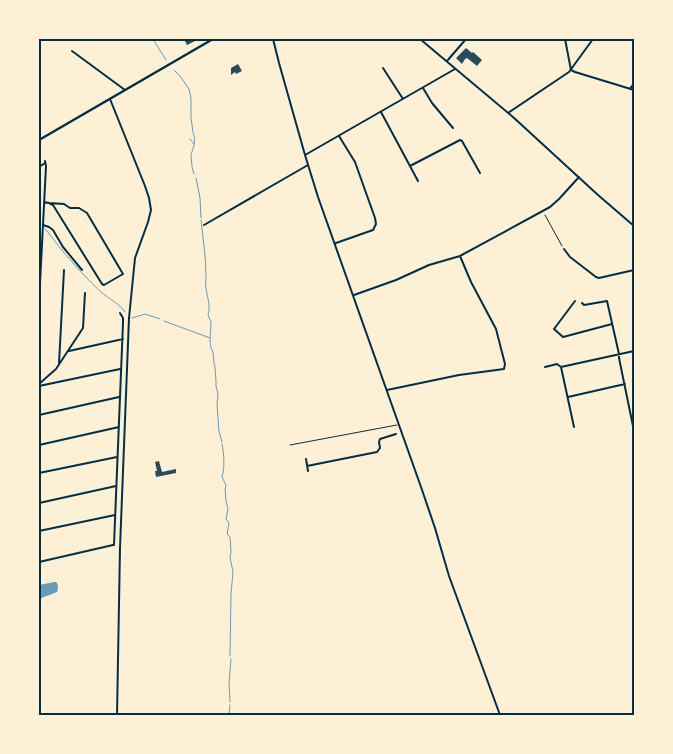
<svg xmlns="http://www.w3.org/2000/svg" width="673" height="754" viewBox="0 0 673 754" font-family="Ubuntu,sans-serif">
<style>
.water{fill:#669bbc}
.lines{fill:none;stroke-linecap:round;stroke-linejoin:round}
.stream{stroke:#669bbc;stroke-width:1}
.building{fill:#264d5e}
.path{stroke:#003049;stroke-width:1}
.service{stroke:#003049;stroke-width:1}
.minor{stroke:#003049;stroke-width:2}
.tertiary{stroke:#003049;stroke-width:2.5}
.neatline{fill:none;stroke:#003049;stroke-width:2}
</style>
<rect width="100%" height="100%" fill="#fdf0d5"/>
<path class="water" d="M 54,582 L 56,582 C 59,584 58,589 57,592 L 39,599 L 39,585 Z"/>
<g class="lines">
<path class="stream" d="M 153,39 L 166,60
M 174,70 L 180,76 L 189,89 L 191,99 L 191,118 L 193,132
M 190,139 L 194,144
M 191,155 C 193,148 197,140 193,133
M 191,156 L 192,166
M 192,167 L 194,174
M 196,178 L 200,198 L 201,218
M 201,220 C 203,237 206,259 206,276 C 206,279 205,284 206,288 C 207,297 211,305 208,315 L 211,322 L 210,341 L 211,348 L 213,352 L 214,363 L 215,367 L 216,381
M 39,227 L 40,228
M 45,229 L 47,231 L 65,254
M 66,255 C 77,268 88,280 101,292 C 109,299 119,303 125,312
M 132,318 L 145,314 L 160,319
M 164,321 L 210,338
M 216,382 L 216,386 L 218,394 L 217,405 L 219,431 L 222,442
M 222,444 C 224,454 225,467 222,477 L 226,485 L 225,489 L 226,501 L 228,509 L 226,519 L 229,523 L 227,534 L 230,537 L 231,552 L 230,557 L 233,572 L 231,594 L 230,656
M 230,702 L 229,683 L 231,659
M 229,715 L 230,705"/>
</g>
<path class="building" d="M 184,39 L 199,39 L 187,45 Z
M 466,48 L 472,53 L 473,52 L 482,60 L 477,66 L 467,58 L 465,59 L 462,64 L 456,58 Z
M 238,64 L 242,71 L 236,74 L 235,72 L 231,75 L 231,68 Z
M 159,461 L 162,472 L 176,469 L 176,473 L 156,477 L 155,471 L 157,471 L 155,462 Z"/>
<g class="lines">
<path class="path" d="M 545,215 L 562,246"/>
<path class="service" d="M 290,445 L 397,425"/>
<path class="minor" d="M 273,39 L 279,63 L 305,155 L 318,197 L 421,487 L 435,528 L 449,576 L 500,715
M 420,39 L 513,117 L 598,195 L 634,226
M 565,39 L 571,70
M 72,51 L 125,90
M 447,61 L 466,39
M 383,68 L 403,99
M 571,70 L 575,72 L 634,90
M 423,88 L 432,103 L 453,128
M 630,89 L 634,83
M 110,99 L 145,186 L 149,198 L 151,210 L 148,222 L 135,258 L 129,318 L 120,548 L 117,715
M 381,112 L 418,181
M 508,113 L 569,72 L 593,39
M 305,155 L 455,69
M 410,166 L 460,140 L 462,141 L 480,173
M 39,167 L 45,163
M 44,202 L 49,203 L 53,205 L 102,284 L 104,285 L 123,274 L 87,213 L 79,208 L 70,208 L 64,204 L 49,203
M 43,225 L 49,227 L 53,230 L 63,247 L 82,270
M 204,225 L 308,165
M 336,243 L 373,230 L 376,224 L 375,218 L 355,162 L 339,136
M 564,249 L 570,257 L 596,277 L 599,278 L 634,270
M 354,295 L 396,280 L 429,265 L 460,256 L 550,207 L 559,199 L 579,177
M 575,301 L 554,329 L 563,337 L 612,324
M 39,303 L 46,166 L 45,161
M 582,303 L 584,305 L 607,301 L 619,354 L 619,358 L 634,431
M 69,351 L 123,339
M 59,363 L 64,270
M 545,367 L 557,364 L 561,367 L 634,351
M 561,367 L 574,427
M 39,384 L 56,369 L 83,328 L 85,293
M 39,386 L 120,369
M 387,390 L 459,375 L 504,369 L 505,364 L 496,329 L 471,282 L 460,256
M 568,397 L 625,384
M 39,415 L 119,397
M 39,445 L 119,427
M 306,459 L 308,471
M 307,466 L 377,452 L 380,448 L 379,442 L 380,439 L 396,434
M 39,473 L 117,457
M 39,503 L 116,486
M 39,531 L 115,515
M 114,545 L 123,323 L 123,318 L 120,313
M 39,562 L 113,545"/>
<path class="tertiary" d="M 39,140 L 213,39"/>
</g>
<rect width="673" height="754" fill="none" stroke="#fdf0d5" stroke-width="80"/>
<rect x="40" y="40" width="593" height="674" class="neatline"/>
</svg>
